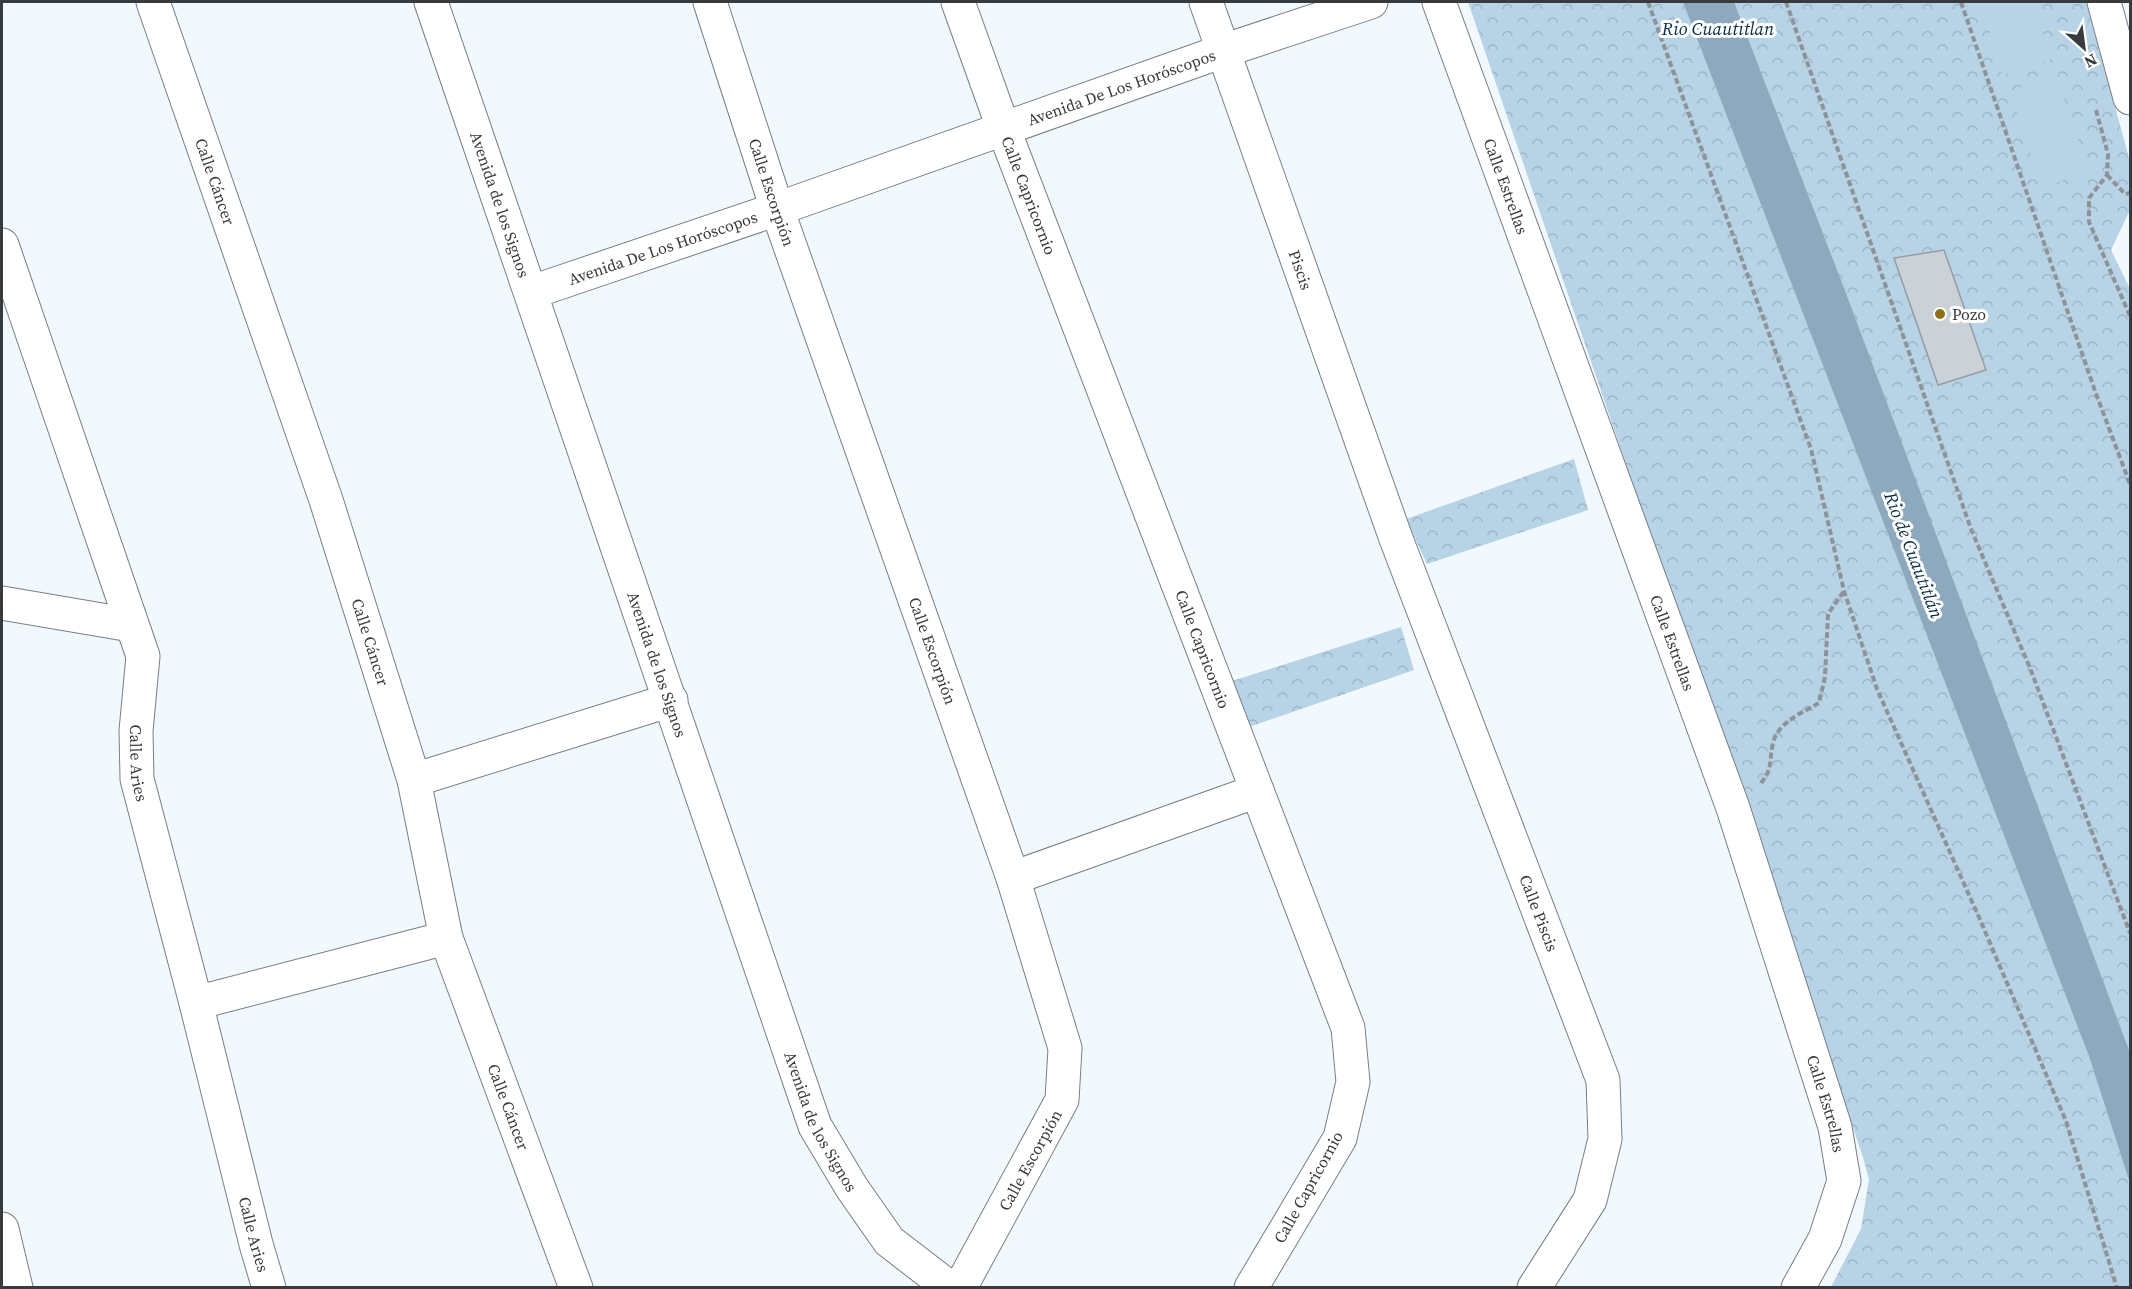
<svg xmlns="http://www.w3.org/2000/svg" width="2132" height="1289" viewBox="0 0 2132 1289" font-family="'Source Serif 4',serif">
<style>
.park{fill:url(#park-crowns)}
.pitch{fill:#b7d3e6}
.water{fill:#8ca9bd}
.building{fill:#cad1d7;stroke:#969da2;stroke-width:1.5}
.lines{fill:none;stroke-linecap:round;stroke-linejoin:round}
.minor-casing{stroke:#787f84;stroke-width:35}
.path{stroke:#8e9397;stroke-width:4;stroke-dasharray:6 3;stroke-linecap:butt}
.minor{stroke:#fff;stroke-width:33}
.poi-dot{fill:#8e7014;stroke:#fff;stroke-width:2}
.labels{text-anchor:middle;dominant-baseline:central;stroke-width:6;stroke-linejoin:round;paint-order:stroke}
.street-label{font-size:16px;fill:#383b3d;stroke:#fff}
.poi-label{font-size:16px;fill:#383b3d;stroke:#fff;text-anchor:start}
.water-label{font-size:18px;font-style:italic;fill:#052d43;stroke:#fff}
</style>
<defs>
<pattern id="park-crowns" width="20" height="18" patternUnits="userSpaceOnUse" patternTransform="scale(1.5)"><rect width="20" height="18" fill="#b7d3e6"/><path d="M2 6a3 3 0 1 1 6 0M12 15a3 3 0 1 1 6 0" fill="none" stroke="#9eb6c6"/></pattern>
</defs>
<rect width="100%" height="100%" fill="#f1f9fe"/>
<path class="park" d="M 1468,2 L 2086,2 L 2130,161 L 2130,210 L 2111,250 L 2130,289 L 2130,1287 L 1831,1287 L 1861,1229 L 1869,1179 L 1862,1154 Z
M 1574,459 L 1588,510 L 1427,564 L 1406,519 Z
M 1401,627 L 1414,670 L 1246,728 L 1229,682 Z"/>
<path class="pitch" d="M 1981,2 L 2032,2 L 2052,59 L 2002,75 Z
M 2056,76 L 2089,170 L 2042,188 L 2010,91 Z"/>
<path class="water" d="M 1683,2 L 1734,2 L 1847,296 L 2130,1053 L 2130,1183 L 2089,1056 Z"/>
<path class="building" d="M 1944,250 L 1986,370 L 1938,385 L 1894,258 Z"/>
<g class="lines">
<defs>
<g id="minor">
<path id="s1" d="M 153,2 L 326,500 L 414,780 L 446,938 L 576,1288"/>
<path id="s2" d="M 431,2 L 815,1126 L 852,1188 L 889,1241 L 950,1288"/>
<path id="s3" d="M 710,2 L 777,209 L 1013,878 L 1065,1048 L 1062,1100 L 960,1288"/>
<path id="s4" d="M 958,2 L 1004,130 L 1348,1028 L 1353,1082 L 1340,1138 L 1251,1288"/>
<path id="s5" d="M 1206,2 L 1395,536 L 1603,1080 L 1605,1139 L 1590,1200 L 1534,1288"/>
<path id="s6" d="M 1439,2 L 1733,808 L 1835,1127 L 1844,1181 L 1825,1239 L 1798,1288"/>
<path d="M 2104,2 L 2130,98"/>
<path id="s7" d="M 2,245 L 143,656 L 136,731 L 137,779 L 196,1003 L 256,1244 L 269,1288"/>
<path id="s8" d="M 532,292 L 777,209 L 1223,51 L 1371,2"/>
<path d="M 2,603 L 131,625"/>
<path d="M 414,780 L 671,700"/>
<path d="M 1013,878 L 1257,791"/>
<path d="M 196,1003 L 446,938"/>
<path d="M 2,1229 L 16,1288"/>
</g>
</defs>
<use href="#minor" class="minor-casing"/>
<path class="path" d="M 1648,2 L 1811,449 L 1844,591 L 1877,689 L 1978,915 L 2066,1121 L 2117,1288
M 1786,2 L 1971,529 L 2030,668 L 2130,933
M 1961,2 L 2095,391 L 2130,484
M 2096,110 L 2108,154 L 2107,175 L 2089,198 L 2089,222 L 2130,316
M 2107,175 L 2125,194 L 2130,193
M 1761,783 C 1773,769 1769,760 1773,743 C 1778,722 1802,713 1819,703 L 1825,677 L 1828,614 L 1844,591"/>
<use href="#minor" class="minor"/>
</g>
<circle class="poi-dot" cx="1940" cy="314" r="6"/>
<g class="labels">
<g class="street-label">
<text stroke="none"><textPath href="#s8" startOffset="624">Avenida De Los Horóscopos</textPath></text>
<text stroke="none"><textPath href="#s1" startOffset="190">Calle Cáncer</textPath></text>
<text stroke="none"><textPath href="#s6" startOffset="196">Calle Estrellas</textPath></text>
<text stroke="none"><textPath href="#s3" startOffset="200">Calle Escorpión</textPath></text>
<text stroke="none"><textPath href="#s4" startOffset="206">Calle Capricornio</textPath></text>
<text stroke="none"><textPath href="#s2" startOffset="214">Avenida de los Signos</textPath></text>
<text stroke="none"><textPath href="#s8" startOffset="138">Avenida De Los Horóscopos</textPath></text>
<text stroke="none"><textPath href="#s5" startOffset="284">Piscis</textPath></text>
<text stroke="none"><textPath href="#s6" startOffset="682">Calle Estrellas</textPath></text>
<text stroke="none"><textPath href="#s1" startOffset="676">Calle Cáncer</textPath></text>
<text stroke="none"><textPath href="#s4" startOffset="692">Calle Capricornio</textPath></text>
<text stroke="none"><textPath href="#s3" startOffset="686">Calle Escorpión</textPath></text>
<text stroke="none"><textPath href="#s2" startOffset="700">Avenida de los Signos</textPath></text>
<text stroke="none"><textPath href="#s7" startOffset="542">Calle Aries</textPath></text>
<text stroke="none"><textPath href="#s5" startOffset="970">Calle Piscis</textPath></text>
<text stroke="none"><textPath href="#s6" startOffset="1168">Calle Estrellas</textPath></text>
<text stroke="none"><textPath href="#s1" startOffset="1162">Calle Cáncer</textPath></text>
<text stroke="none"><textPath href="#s2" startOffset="1186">Avenida de los Signos</textPath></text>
<text transform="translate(1030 1160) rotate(-61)">Calle Escorpión</text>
<text transform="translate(1308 1187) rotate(-61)">Calle Capricornio</text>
<text stroke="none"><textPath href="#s7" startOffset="1028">Calle Aries</textPath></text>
</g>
<g class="poi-label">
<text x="1952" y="314">Pozo</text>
</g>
<g class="water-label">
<text x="1718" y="28">Rio Cuautitlan</text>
<text transform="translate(1914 555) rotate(69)">Rio de Cuautitlán</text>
</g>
</g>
<rect width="2132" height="1289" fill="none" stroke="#383b3d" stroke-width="6"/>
<g transform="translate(2084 48) rotate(152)" stroke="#ffffff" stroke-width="4.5" paint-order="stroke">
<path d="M0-4.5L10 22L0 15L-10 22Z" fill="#383b3d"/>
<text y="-9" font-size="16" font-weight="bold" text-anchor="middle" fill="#383b3d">N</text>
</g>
</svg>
